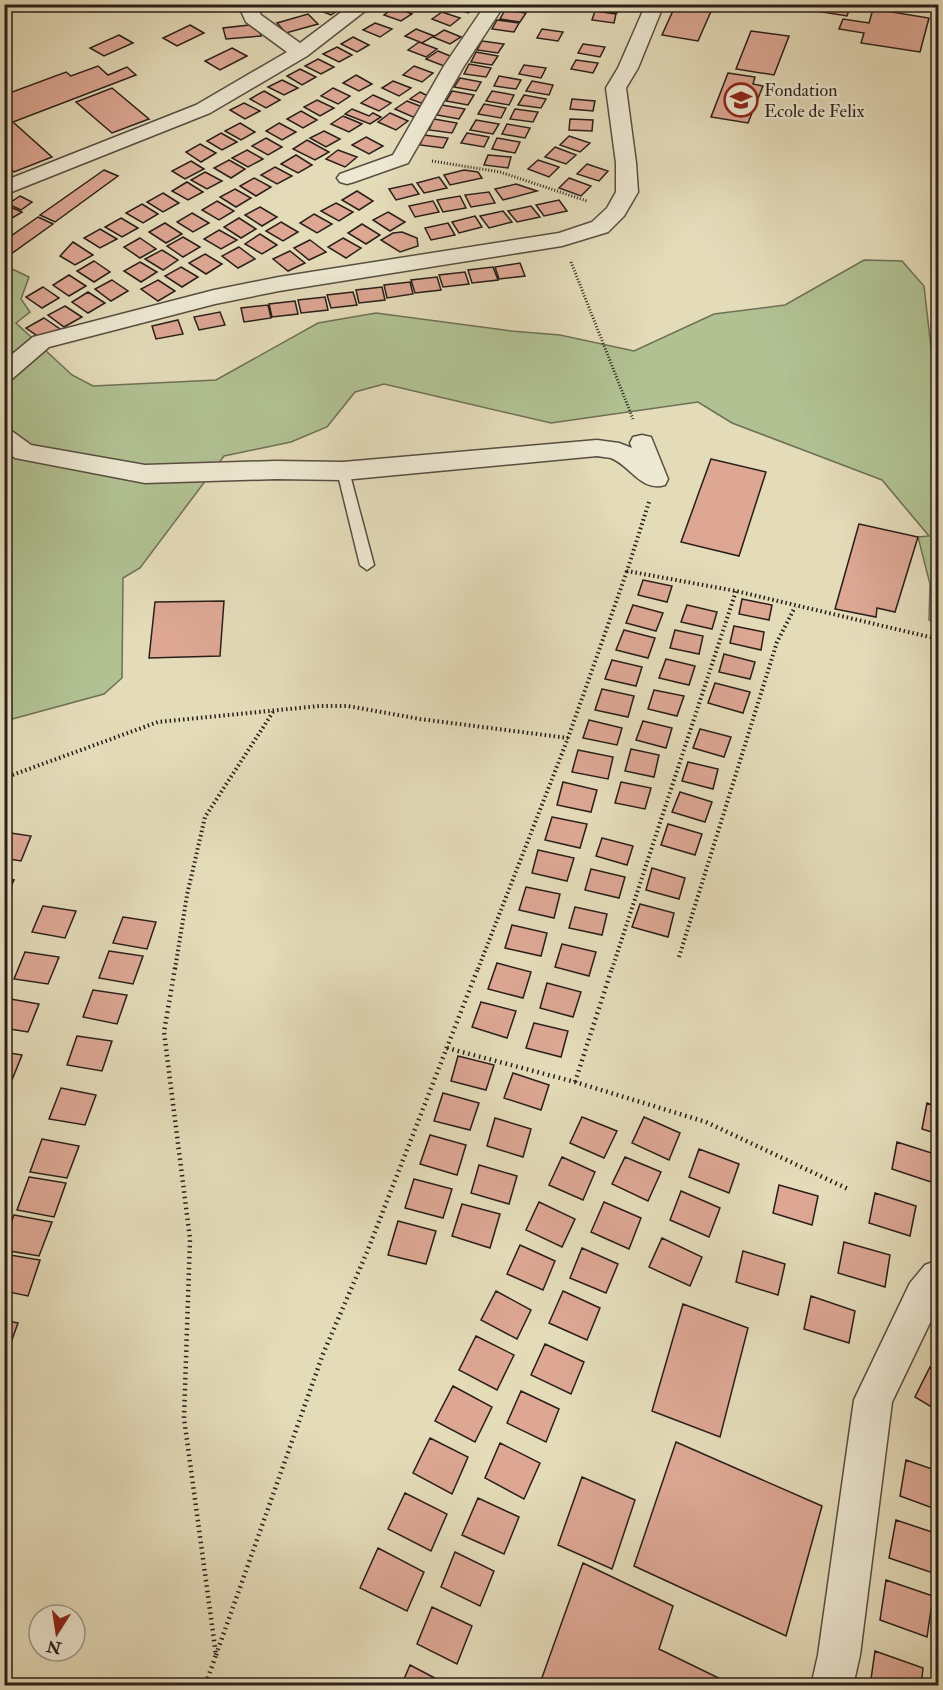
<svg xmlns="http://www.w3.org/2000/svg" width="943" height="1690" viewBox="0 0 943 1690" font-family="'IM FELL Double Pica',serif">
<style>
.green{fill:#b1c192;stroke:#6e7056;stroke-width:1.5}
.building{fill:#dda794;stroke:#2a1f19;stroke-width:1.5}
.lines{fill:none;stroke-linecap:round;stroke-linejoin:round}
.service-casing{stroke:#584e41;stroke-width:3}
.minor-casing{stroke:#584e41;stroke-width:3}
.path-far2{stroke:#2a1f19;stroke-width:3;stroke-dasharray:1 2;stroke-linecap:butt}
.path-far1{stroke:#2a1f19;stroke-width:4;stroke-dasharray:1.5 3;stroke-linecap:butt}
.path{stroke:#2a1f19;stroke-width:4.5;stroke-dasharray:1.5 4;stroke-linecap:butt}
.service{fill:#ede8d2;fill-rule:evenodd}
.minor{fill:#ede8d2;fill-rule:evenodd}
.labels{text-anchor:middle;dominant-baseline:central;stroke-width:4.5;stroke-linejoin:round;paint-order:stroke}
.far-poi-label{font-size:18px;fill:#2a1f19;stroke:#ede8d2;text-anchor:start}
</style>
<rect width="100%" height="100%" fill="#e4dbb9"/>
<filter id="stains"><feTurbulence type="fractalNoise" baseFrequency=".00333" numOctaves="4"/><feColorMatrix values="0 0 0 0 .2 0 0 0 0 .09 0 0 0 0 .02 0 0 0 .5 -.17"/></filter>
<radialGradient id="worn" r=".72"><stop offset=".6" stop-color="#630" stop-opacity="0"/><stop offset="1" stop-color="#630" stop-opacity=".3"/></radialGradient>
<path class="green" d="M 864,260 L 902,261 L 924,286 L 933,365 L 938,386 L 938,624 L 929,620 L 930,584 L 918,537 L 929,536 L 882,480 L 732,423 L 698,402 L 551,423 L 384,384 L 355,392 L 327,427 L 291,442 L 224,456 L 140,568 L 123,578 L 122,678 L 104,694 L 5,721 L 5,268 L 8,267 L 29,277 L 21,299 L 30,312 L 16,323 L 72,375 L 93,386 L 216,380 L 318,323 L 376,313 L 511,331 L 560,335 L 634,351 L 714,314 L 785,305 Z"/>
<path class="building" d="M 320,4 L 347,4 L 331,15 L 314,8 Z
M 453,4 L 476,4 L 478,6 L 468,13 L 451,6 Z
M 508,4 L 531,4 L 527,11 L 506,8 Z
M 599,4 L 619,4 L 621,5 L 617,13 L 596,11 Z
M 676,4 L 713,7 L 698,41 L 662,35 Z
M 811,4 L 851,4 L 847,16 L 809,10 Z
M 395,7 L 412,14 L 401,21 L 384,15 Z
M 873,9 L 929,18 L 920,52 L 861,43 L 864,33 L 839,29 L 843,19 L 869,23 Z
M 505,10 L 526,13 L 520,22 L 500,19 Z
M 595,11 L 616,14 L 614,23 L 592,20 Z
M 442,12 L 460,18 L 450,26 L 432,19 Z
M 308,14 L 318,24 L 286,33 L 277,23 Z
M 497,20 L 519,23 L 514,32 L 492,29 Z
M 375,23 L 392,29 L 380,37 L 363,30 Z
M 258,24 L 261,36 L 226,39 L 223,28 Z
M 190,25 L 204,33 L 177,46 L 163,38 Z
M 416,29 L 434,36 L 422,43 L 405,36 Z
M 542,29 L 563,32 L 558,41 L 537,38 Z
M 444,30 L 461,37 L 450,44 L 433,37 Z
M 751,31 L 789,36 L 774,75 L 736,69 Z
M 119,35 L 133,43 L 104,56 L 90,48 Z
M 353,37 L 369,45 L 357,52 L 341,44 Z
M 482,41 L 504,44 L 498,53 L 477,50 Z
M 419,42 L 437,49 L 426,57 L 408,50 Z
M 583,44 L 605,47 L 600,57 L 578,53 Z
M 337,47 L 352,55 L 339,62 L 323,54 Z
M 232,48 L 247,56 L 220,70 L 205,61 Z
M 438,51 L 455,58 L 444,66 L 426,59 Z
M 476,52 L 498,56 L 492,65 L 471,62 Z
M 318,59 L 334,67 L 321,74 L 305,66 Z
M 576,60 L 598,63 L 593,73 L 571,69 Z
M 469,64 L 491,68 L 486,77 L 464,74 Z
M 524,65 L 546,68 L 541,78 L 519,74 Z
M 98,66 L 108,75 L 127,67 L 136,75 L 13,122 L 52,157 L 14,172 L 4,163 L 4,103 L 9,101 L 4,95 L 66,72 L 71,76 Z
M 414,66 L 433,73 L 422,82 L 403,75 Z
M 300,69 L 316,77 L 302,85 L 287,76 Z
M 728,73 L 755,77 L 753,84 L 763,86 L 748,123 L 711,117 Z
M 356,75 L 372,84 L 359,91 L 343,83 Z
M 499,76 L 521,80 L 516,89 L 494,86 Z
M 460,78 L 481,82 L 476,91 L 454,87 Z
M 282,80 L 298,88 L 284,95 L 268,87 Z
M 393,81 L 411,88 L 399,96 L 382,88 Z
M 532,81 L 553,85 L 549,95 L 526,91 Z
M 112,88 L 149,119 L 112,133 L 76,102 Z
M 333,88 L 350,96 L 338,104 L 321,96 Z
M 264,91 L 280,100 L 266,108 L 250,99 Z
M 452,91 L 474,95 L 468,105 L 446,101 Z
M 492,91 L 514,95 L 509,105 L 486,101 Z
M 420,92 L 430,97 L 421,103 L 410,99 Z
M 373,95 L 391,103 L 379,111 L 361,103 Z
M 524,95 L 546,99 L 541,108 L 518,105 Z
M 572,99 L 595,101 L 593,111 L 570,109 Z
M 317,100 L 334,108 L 320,116 L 304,107 Z
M 407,101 L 425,108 L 413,117 L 395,109 Z
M 244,103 L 260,111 L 245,119 L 230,110 Z
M 484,104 L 506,108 L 501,118 L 478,114 Z
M 442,105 L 465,109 L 459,119 L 437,115 Z
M 352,109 L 369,116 L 373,113 L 381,117 L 370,124 L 345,114 Z
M 515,109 L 538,112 L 533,122 L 510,119 Z
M 301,111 L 317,120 L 303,128 L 287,119 Z
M 390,113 L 408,121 L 396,130 L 378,122 Z
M 343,116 L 362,124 L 349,132 L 331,124 Z
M 434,119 L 457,123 L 452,133 L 429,130 Z
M 570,119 L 593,120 L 592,131 L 569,130 Z
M 476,120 L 499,124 L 493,134 L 470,130 Z
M 240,123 L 255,132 L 241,140 L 225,131 Z
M 279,123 L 296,132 L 282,140 L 266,131 Z
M 507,124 L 530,128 L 525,138 L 502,134 Z
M 324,131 L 340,139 L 326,147 L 310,138 Z
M 221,133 L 237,142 L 222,150 L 207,141 Z
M 467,133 L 489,137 L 484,147 L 461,143 Z
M 424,135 L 448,138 L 443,148 L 420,145 Z
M 569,136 L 590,143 L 580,152 L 560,145 Z
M 366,137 L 383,146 L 369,154 L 352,145 Z
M 266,138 L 282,147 L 268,155 L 252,146 Z
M 497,138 L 520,142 L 515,153 L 492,149 Z
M 307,140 L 329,152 L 315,160 L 293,149 Z
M 200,144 L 216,153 L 201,162 L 186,152 Z
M 555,147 L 576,155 L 566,164 L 545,157 Z
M 247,150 L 263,159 L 248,167 L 232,158 Z
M 338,150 L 357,157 L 345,167 L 326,159 Z
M 296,155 L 312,165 L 298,173 L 281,164 Z
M 488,155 L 511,157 L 508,168 L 484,165 Z
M 229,160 L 245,169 L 231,178 L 214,168 Z
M 538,160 L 559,167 L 549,177 L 528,169 Z
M 191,161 L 204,169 L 185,179 L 172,171 Z
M 587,164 L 608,171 L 599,181 L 577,174 Z
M 275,167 L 292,176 L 277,184 L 261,175 Z
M 104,170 L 118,176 L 55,222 L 40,215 Z
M 464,170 L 478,172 L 482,178 L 450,185 L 444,175 Z
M 205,172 L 222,181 L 207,189 L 191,180 Z
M 439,177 L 447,188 L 424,193 L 417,183 Z
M 254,178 L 271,187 L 256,196 L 240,186 Z
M 569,178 L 591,186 L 581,196 L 559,188 Z
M 187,182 L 203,192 L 188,200 L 172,191 Z
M 412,184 L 419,194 L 396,200 L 389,189 Z
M 516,184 L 537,191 L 503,200 L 495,189 Z
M 235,189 L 251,198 L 236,207 L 220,197 Z
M 357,191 L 373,201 L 359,210 L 342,200 Z
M 489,192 L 495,203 L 471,207 L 465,195 Z
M 163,193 L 179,203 L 163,212 L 147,202 Z
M 20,196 L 32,202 L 21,210 L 8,204 Z
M 460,196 L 466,208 L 443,212 L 437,200 Z
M 559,200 L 567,211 L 544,216 L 536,205 Z
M 217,201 L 234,211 L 219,220 L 202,210 Z
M 433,201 L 439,212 L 415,217 L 409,206 Z
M 336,203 L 353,212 L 339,221 L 321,211 Z
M 142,204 L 158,214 L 143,223 L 126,213 Z
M 8,206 L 22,212 L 4,223 L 4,208 Z
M 531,206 L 540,217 L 517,222 L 508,211 Z
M 260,207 L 277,217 L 262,226 L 245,215 Z
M 503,211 L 512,222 L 489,228 L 480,216 Z
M 388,212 L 405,222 L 390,231 L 373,220 Z
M 192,213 L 209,223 L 193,232 L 177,222 Z
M 314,214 L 332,224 L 317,233 L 300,223 Z
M 475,216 L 482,227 L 459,233 L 452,222 Z
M 38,217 L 53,224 L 4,259 L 4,241 Z
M 121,218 L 138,228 L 122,237 L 105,227 Z
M 239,218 L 256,229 L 241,238 L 224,227 Z
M 281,222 L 298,232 L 283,241 L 266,231 Z
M 165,223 L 182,234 L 166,243 L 149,232 Z
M 448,223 L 455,235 L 431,240 L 425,228 Z
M 362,224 L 380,235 L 366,244 L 348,233 Z
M 100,229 L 117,239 L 100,248 L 84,238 Z
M 219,230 L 237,240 L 221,249 L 204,239 Z
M 402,232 L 417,238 L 418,246 L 400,252 L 381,240 L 393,233 Z
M 260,234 L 277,245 L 262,254 L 245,244 Z
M 183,237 L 200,247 L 183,257 L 167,246 Z
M 140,238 L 156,249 L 140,258 L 124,247 Z
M 343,238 L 361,248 L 346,258 L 328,247 Z
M 310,240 L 326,252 L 309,260 L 294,248 Z
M 73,242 L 93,255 L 75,265 L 60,256 Z
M 239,247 L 255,259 L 238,268 L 222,256 Z
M 162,250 L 178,260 L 163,270 L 145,259 Z
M 290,251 L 305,263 L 288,271 L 273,259 Z
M 205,254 L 222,264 L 206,274 L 189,263 Z
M 94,261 L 110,272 L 94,282 L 77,271 Z
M 140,262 L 157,272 L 141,282 L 124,271 Z
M 520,263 L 525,276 L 499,279 L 495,267 Z
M 181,267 L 198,277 L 182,287 L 165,276 Z
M 493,267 L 498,280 L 472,283 L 468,270 Z
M 465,272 L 469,284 L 443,287 L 439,275 Z
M 69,275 L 86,286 L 69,296 L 53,285 Z
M 437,277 L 441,290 L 415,293 L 411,280 Z
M 112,280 L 128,291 L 111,301 L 95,289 Z
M 158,280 L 175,291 L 158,301 L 141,289 Z
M 410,282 L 413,294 L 387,298 L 384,285 Z
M 43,287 L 59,298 L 42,308 L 26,297 Z
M 382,287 L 385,300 L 359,303 L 356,290 Z
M 88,292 L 105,303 L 88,313 L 72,302 Z
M 353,292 L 357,305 L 331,308 L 327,295 Z
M 325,297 L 328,310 L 301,313 L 298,300 Z
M 295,301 L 298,314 L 272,317 L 269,304 Z
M 268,305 L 271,318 L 244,322 L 241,308 Z
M 65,306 L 82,317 L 64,327 L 48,315 Z
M 220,312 L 225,325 L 199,330 L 194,317 Z
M 44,318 L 60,329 L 42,339 L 26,328 Z
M 178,320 L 183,334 L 156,339 L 152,326 Z
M 711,459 L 766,472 L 739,556 L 681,542 Z
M 859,524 L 918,537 L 895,612 L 877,608 L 876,617 L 835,609 Z
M 643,580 L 672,586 L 667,602 L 638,595 Z
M 742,599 L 772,605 L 769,620 L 739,614 Z
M 224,601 L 220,656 L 149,658 L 155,602 Z
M 633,605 L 663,613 L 656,631 L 626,623 Z
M 687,605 L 717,612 L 712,629 L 681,622 Z
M 734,626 L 764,632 L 761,650 L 730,643 Z
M 624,630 L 655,638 L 648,658 L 616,650 Z
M 675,630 L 703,636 L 699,654 L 670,648 Z
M 724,654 L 755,662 L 750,679 L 719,672 Z
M 666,659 L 695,666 L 689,685 L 659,678 Z
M 612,660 L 642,667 L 636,686 L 605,679 Z
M 715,683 L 750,692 L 743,713 L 708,703 Z
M 602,689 L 634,696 L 628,717 L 595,710 Z
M 654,690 L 684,696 L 677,716 L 648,709 Z
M 589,720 L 622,728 L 617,745 L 583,738 Z
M 643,721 L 672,728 L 666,748 L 636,740 Z
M 700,729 L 731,737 L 724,757 L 693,748 Z
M 631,749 L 659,755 L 654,777 L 625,771 Z
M 578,750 L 613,757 L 608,779 L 572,772 Z
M 688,762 L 718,769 L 713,789 L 682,781 Z
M 563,782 L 597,790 L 591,812 L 557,805 Z
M 621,782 L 651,788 L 645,809 L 615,803 Z
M 680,792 L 712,802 L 705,822 L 672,812 Z
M 552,817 L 587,824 L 580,848 L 545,840 Z
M 668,824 L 702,834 L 695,855 L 661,845 Z
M 4,832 L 31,836 L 21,861 L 4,858 Z
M 602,838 L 633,846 L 627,865 L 596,856 Z
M 538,850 L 574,858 L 567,881 L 532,873 Z
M 652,868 L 685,878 L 679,899 L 646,890 Z
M 591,869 L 625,877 L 619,898 L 585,890 Z
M 4,879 L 14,880 L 4,902 Z
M 526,887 L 560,894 L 554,918 L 519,910 Z
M 640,904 L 674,913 L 668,937 L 632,927 Z
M 43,906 L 76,911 L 65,938 L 32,932 Z
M 575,907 L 607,914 L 602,935 L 569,928 Z
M 123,917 L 156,922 L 147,949 L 113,943 Z
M 512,925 L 547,933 L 541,956 L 505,948 Z
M 562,944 L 596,952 L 589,976 L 555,967 Z
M 109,951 L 143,956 L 133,984 L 99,978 Z
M 25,952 L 59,957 L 48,984 L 14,979 Z
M 497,963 L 531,972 L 523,998 L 488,989 Z
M 547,983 L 581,992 L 573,1017 L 540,1008 Z
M 93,990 L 127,995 L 117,1024 L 83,1017 Z
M 5,998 L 39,1004 L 28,1032 L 4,1028 Z
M 481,1002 L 516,1011 L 507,1038 L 472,1027 Z
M 534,1023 L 568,1031 L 561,1057 L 526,1048 Z
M 77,1036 L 112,1041 L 102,1071 L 67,1065 Z
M 4,1052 L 22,1055 L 10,1085 L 4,1084 Z
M 458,1056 L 494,1065 L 486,1090 L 451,1081 Z
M 513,1073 L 549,1085 L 541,1110 L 504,1098 Z
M 61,1088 L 96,1095 L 85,1125 L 49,1119 Z
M 443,1093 L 479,1103 L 470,1130 L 434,1121 Z
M 927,1103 L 938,1107 L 938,1134 L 922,1129 Z
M 582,1117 L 617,1131 L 604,1158 L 570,1143 Z
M 644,1117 L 680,1133 L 669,1160 L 632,1143 Z
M 495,1118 L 531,1129 L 523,1157 L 487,1146 Z
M 430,1135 L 466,1145 L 457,1175 L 420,1164 Z
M 42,1139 L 79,1146 L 67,1178 L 30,1172 Z
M 897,1142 L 938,1155 L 934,1183 L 892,1169 Z
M 699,1149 L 739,1164 L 729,1193 L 689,1177 Z
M 562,1157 L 595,1172 L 583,1200 L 549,1185 Z
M 625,1157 L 661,1172 L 648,1201 L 612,1184 Z
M 479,1165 L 517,1176 L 509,1204 L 471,1193 Z
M 29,1177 L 66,1183 L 54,1217 L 17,1210 Z
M 414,1179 L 452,1189 L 443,1218 L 405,1208 Z
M 779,1185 L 818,1196 L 812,1225 L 773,1213 Z
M 681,1191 L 720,1208 L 709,1237 L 670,1220 Z
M 875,1193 L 916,1206 L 910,1236 L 869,1223 Z
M 539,1202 L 575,1219 L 562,1247 L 526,1230 Z
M 604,1202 L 641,1218 L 629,1249 L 591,1232 Z
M 462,1204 L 500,1214 L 490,1248 L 452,1236 Z
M 14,1215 L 52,1222 L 39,1256 L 4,1250 L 4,1241 Z
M 398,1221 L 436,1231 L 426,1264 L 388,1255 Z
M 662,1238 L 702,1257 L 690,1286 L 649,1267 Z
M 844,1242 L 890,1255 L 885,1287 L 838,1273 Z
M 520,1245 L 555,1261 L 543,1290 L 507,1274 Z
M 582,1248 L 618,1264 L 606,1293 L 570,1278 Z
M 743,1251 L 785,1264 L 778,1295 L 736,1282 Z
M 4,1254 L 40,1260 L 28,1296 L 4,1291 Z
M 496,1291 L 531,1310 L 517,1339 L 481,1320 Z
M 563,1291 L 600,1308 L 587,1340 L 549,1323 Z
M 811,1296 L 855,1311 L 849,1343 L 804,1329 Z
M 683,1304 L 748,1328 L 720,1437 L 652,1411 Z
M 4,1320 L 18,1323 L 5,1359 L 4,1359 Z
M 476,1336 L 514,1355 L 497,1390 L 459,1370 Z
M 545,1344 L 584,1362 L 571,1394 L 531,1375 Z
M 930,1367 L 938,1373 L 938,1411 L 915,1397 Z
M 453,1386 L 492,1407 L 475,1442 L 435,1421 Z
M 521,1391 L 559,1409 L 546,1442 L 507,1423 Z
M 430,1438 L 468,1457 L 452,1494 L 413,1473 Z
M 676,1442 L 822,1506 L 786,1636 L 634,1566 Z
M 500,1443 L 540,1463 L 524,1499 L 485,1478 Z
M 906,1460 L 938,1471 L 938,1510 L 900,1496 Z
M 582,1477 L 635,1500 L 612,1569 L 558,1545 Z
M 405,1493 L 447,1514 L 431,1551 L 388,1529 Z
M 478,1498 L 519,1517 L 504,1554 L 462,1535 Z
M 896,1520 L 938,1534 L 936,1574 L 889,1558 Z
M 378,1548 L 424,1572 L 407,1611 L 360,1588 Z
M 455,1552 L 494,1571 L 480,1606 L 441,1587 Z
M 583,1563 L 673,1606 L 659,1649 L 735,1686 L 539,1686 Z
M 886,1580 L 933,1596 L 927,1637 L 880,1620 Z
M 432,1607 L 472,1626 L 457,1664 L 417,1644 Z
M 875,1651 L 923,1668 L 921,1686 L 870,1686 Z
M 410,1665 L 450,1686 L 401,1686 Z"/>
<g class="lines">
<defs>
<path id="service" d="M 343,467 L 349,471 L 374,565 L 367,570 L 360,565 L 337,471 Z"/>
<path id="minor" d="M 244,4 L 263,4 L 259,11 L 261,15 L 300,43 L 352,4 L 374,4 L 307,56 L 210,113 L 4,195 L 4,181 L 196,105 L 287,52 L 246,22 L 241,11 Z
M 486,4 L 505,4 L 464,66 L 408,163 L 354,182 L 347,184 L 340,182 L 337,178 L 340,174 L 393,155 L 444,66 Z
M 646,4 L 664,4 L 638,68 L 626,88 L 636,163 L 638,192 L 624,216 L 608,232 L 562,246 L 279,291 L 215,304 L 49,347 L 12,379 L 4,382 L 4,361 L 33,337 L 214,290 L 279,277 L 559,233 L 592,222 L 607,208 L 616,192 L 616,163 L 606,88 L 618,68 Z
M 4,430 L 13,432 L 31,445 L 145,465 L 276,461 L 343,462 L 597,440 L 619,443 L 632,448 L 630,443 L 633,437 L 642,435 L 651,437 L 668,479 L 665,485 C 641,492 631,466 611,458 C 607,457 601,457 597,456 L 343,480 L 276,479 L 145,483 L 15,458 L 4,450 Z
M 938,1260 L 938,1306 L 892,1402 L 860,1655 L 853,1686 L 811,1686 L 818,1655 L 854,1400 L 910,1283 L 925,1265 Z"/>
</defs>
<use href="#service" class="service-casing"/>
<use href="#minor" class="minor-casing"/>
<path class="path-far2" d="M 432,161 L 500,172 L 587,201
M 571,262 L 633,419"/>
<path class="path-far1" d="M 649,502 L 627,571 L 736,591 L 938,639
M 4,778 L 158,722 L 319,706 L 348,706 L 420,719 L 568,738
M 679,957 L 777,642 L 795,607
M 175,969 L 187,895 L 205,817 L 273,712
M 478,969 L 568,738 L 627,571
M 612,969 L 736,591"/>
<path class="path" d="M 175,968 L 164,1032 L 190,1239 L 184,1418 L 216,1655 L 205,1686
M 447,1048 L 575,1082 L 706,1122 L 848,1189
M 575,1082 L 612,968
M 216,1655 L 323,1354 L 367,1252 L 478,968"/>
<use href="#service" class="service"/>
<use href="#minor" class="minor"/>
</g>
<defs>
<symbol id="school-ring" viewBox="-11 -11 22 22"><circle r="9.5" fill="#ede8d2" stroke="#8f2418" stroke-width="1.5"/><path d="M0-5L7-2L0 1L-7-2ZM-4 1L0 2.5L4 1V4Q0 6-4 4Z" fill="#8f2418"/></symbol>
</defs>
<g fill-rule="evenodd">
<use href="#school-ring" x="722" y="81" width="38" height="38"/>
</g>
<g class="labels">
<g class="far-poi-label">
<text x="764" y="90">Fondation<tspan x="764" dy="21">Ecole de Felix</tspan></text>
</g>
</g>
<rect width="943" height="1690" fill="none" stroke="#e4dbb9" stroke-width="24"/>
<rect x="6" y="6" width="931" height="1678" fill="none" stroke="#2a1f19" stroke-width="3"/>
<rect x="12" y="12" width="919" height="1666" fill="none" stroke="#2a1f19" stroke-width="1.5"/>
<g transform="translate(57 1633) rotate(192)"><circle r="28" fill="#ede8d2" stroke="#9f9888" stroke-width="1.5"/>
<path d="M0-4.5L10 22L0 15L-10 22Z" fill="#8f2418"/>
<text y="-9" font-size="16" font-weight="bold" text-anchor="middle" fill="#2a1f19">N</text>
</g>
<rect width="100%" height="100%" filter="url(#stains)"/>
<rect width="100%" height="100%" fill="url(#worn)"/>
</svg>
